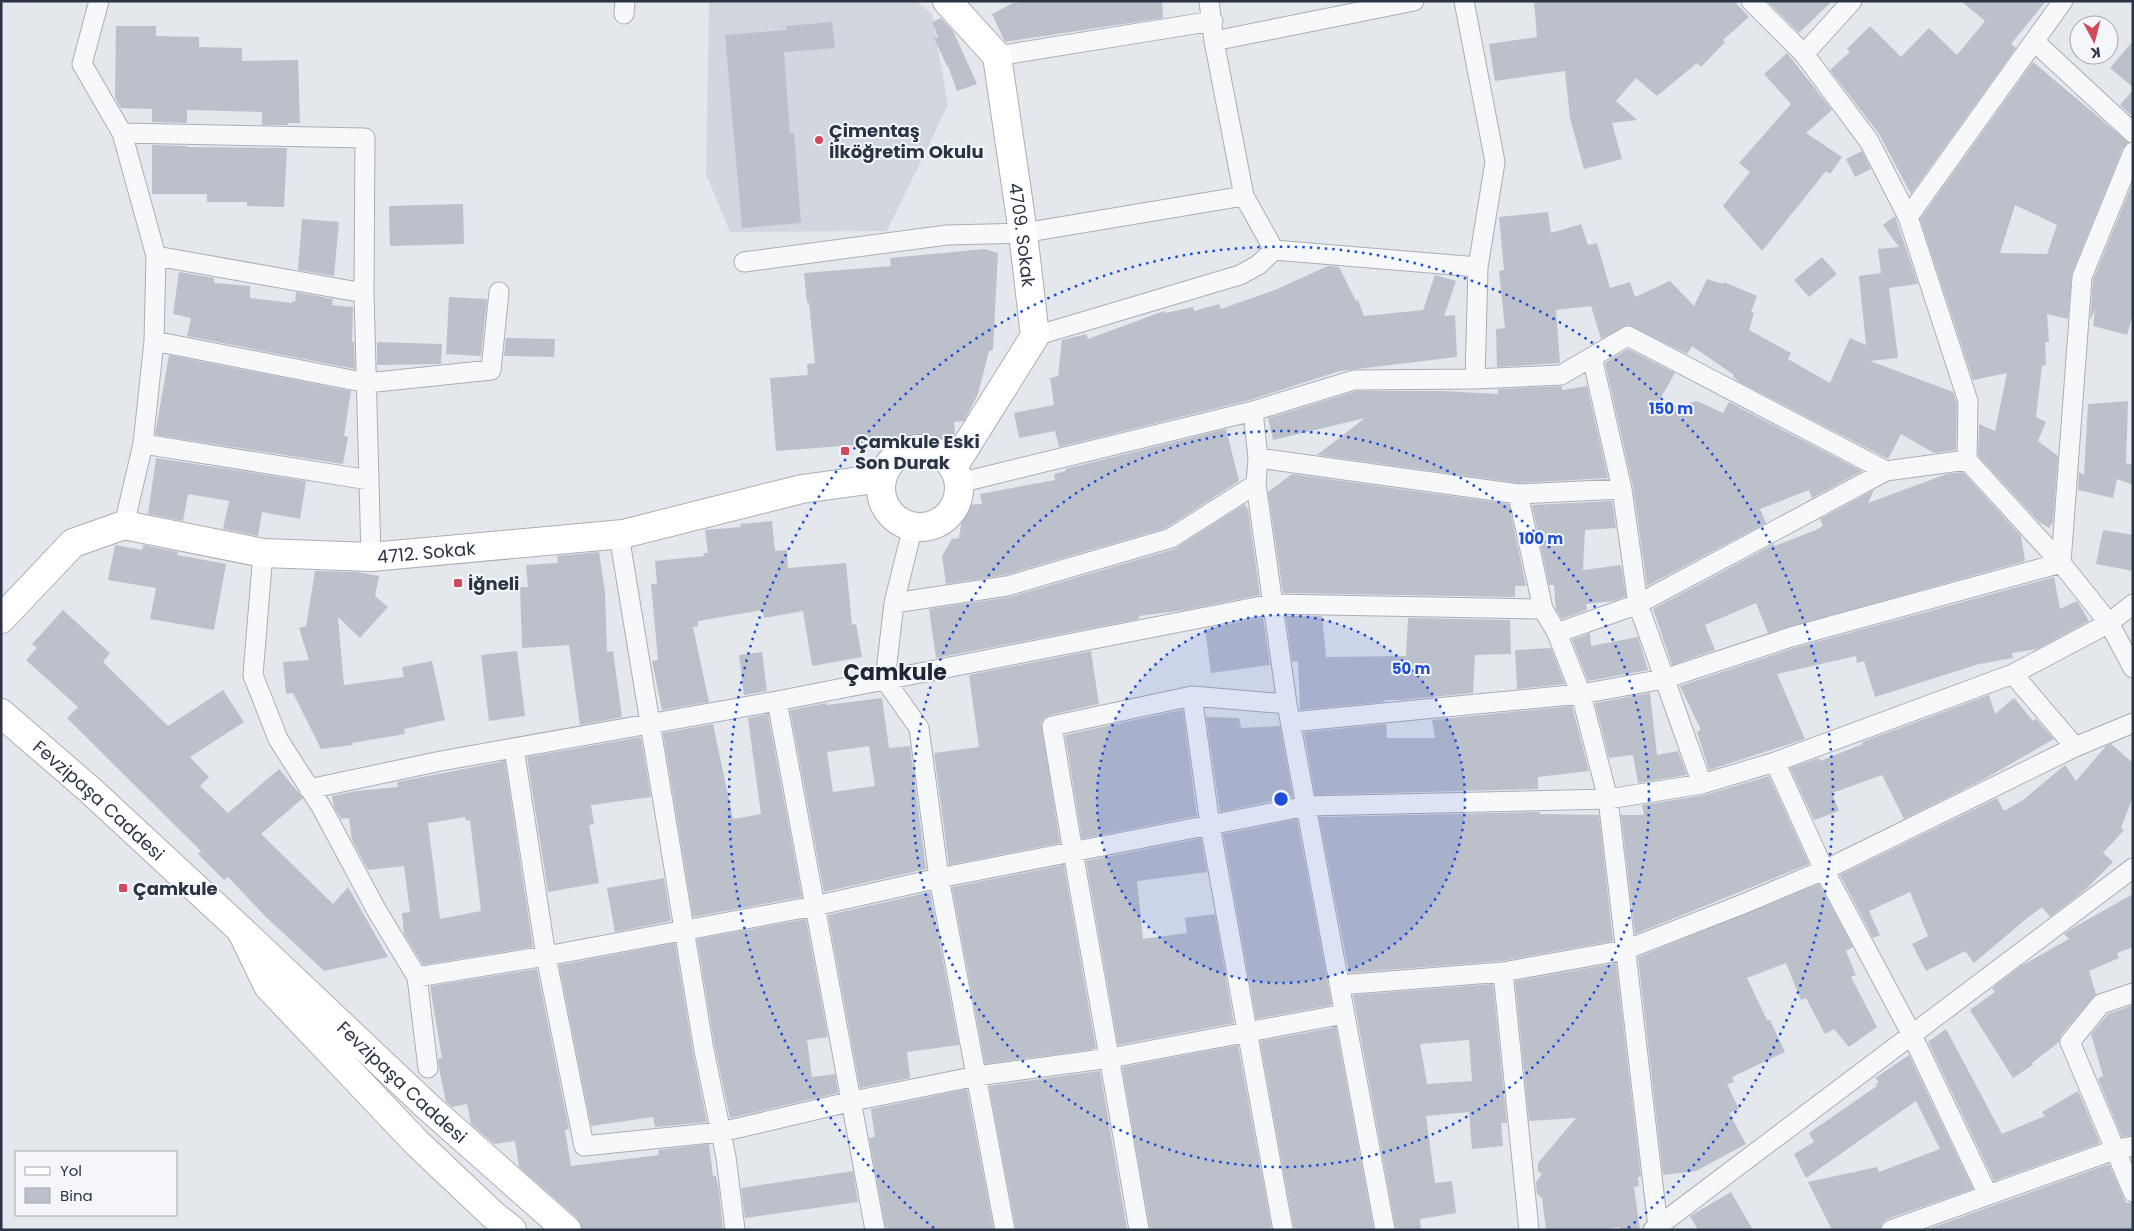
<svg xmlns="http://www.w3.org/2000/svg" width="2134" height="1231" viewBox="0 0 2134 1231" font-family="Poppins,sans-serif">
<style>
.built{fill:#d2d6de}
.building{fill:#bbc0ca;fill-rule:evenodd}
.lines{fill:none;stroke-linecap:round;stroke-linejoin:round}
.street-casing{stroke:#a9aeb7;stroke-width:21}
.secondary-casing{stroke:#a9aeb7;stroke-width:30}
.street{stroke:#f7f8fa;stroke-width:19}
.secondary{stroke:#fff;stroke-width:28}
.ring{fill:none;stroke:#1d4ed8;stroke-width:2.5;stroke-dasharray:2.5 5}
.poi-dot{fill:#d1495b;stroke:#f4f6f9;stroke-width:2}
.labels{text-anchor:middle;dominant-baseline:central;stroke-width:4;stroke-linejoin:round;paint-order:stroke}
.poi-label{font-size:18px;font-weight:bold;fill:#2b3445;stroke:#f4f6f9;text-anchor:start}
.street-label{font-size:18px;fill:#2b3445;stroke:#f4f6f9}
.district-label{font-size:22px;font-weight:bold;fill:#1d2536;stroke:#f4f6f9}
.centre{fill:#1d4ed8;stroke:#f4f6f9;stroke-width:2.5}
.ring-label{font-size:15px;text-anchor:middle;font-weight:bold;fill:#1d4ed8;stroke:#f4f6f9;stroke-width:4;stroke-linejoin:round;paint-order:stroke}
</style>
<rect width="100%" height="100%" fill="#e4e7ec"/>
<path class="built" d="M 709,1 L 916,1 L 932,14 L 948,105 L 887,231 L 730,232 L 706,174 Z"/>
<path class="building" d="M 1034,1 L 1162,1 L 1163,18 L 1005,42 L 992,14 L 1013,3 Z
M 1534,1 L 1734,1 L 1749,17 L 1723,40 L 1725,42 L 1701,67 L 1697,63 L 1657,96 L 1636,78 L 1616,101 L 1637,120 L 1612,123 L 1622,159 L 1584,169 L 1570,118 L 1565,71 L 1495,81 L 1489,44 L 1537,37 Z
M 1767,1 L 1832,1 L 1799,33 Z
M 1961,1 L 2046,1 L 2011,44 L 2016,48 L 1911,194 L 1879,134 L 1830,70 L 1850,52 L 1847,49 L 1870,26 L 1901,57 L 1929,28 L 1957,55 L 1985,21 Z
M 941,18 L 953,31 L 977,84 L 957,91 L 948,66 L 947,66 L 934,38 L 938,37 L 932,22 Z
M 832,22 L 835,48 L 784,52 L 790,134 L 794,133 L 801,223 L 742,228 L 725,35 L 787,30 L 786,26 Z
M 116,26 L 156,26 L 156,36 L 199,37 L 199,47 L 242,48 L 242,61 L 298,60 L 300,123 L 288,123 L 288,125 L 262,125 L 262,112 L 187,110 L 187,123 L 152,122 L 152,109 L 121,108 L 115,98 Z
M 2133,41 L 2133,87 L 2110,68 Z
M 1787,53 L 1832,110 L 1806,133 L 1842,157 L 1830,174 L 1826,171 L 1762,251 L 1723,206 L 1750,172 L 1739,163 L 1791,104 L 1764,74 Z
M 2033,62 L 2128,142 L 2123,148 L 2072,273 L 2068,319 L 2047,314 L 2049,342 L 2045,342 L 2046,365 L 2042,366 L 2036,417 L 2046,422 L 2038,441 L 2058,456 L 2053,522 L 2049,528 L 2039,522 L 1978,456 L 1979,424 L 1995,431 L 2007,373 L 1973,380 L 1920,219 ZM 2015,205 L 2057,225 L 2047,254 L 2000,253 Z
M 2133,90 L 2133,117 L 2120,105 Z
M 152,145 L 187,146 L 187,147 L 287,148 L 284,207 L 247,206 L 247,202 L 207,202 L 207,194 L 152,194 Z
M 1862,151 L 1871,169 L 1855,177 L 1846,159 Z
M 2133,182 L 2133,313 L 2127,335 L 2093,326 L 2095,310 L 2090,320 L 2093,280 Z
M 463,204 L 464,244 L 390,246 L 389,206 Z
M 1548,212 L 1551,233 L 1581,224 L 1588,245 L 1597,243 L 1610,288 L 1630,282 L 1635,297 L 1670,281 L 1694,306 L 1707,279 L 1723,284 L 1724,282 L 1757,296 L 1751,312 L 1754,313 L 1749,330 L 1791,353 L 1788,359 L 1830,383 L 1850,338 L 1866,345 L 1859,276 L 1881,273 L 1878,249 L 1899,247 L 1883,225 L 1895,216 L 1918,284 L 1889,288 L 1898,358 L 1870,361 L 1953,392 L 1957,403 L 1956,450 L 1934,453 L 1901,434 L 1888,459 L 1739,382 L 1733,377 L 1734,375 L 1692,346 L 1687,354 L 1628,325 L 1601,339 L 1591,306 L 1556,310 L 1560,363 L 1497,367 L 1496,329 L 1505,328 L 1499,271 L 1504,270 L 1499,217 Z
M 302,219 L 339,222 L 334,276 L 298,270 Z
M 984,249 L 998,253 L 993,350 L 989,351 L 978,394 L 964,421 L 954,422 L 955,434 L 951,440 L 870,449 L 869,444 L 776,451 L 770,378 L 808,375 L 807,364 L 815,363 L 809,303 L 807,303 L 804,273 L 891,266 L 890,258 Z
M 1822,257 L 1837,274 L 1809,297 L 1794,280 Z
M 1328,266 L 1339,267 L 1356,301 L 1358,300 L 1364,316 L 1423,310 L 1435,275 L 1456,281 L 1444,316 L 1455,315 L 1457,357 L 1340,371 L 1250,400 L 1059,447 L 1055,431 L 1019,438 L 1014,413 L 1054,405 L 1050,378 L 1058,376 L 1062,340 L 1086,334 L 1088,339 L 1164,311 L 1165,313 L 1193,307 L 1194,311 L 1219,304 L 1221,309 L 1275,290 Z
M 179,272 L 214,278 L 214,283 L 250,286 L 250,298 L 292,303 L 292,301 L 295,302 L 296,292 L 333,299 L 332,305 L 353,307 L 352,342 L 354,342 L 355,369 L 187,336 L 191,318 L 173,314 Z
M 449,297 L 487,299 L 481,356 L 446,354 Z
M 506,338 L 555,339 L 554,357 L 504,356 Z
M 377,342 L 442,344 L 441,364 L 377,365 Z
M 1628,349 L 1675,373 L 1653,411 L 1697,401 L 1723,413 L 1729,402 L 1862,471 L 1812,498 L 1809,490 L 1760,509 L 1766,523 L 1647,586 L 1633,487 L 1605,363 Z
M 169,355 L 351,391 L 344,436 L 348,437 L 343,464 L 155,435 Z
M 1562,386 L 1562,390 L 1587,386 L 1608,478 L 1518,483 L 1317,455 L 1365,418 L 1273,440 L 1268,418 L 1356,391 L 1443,391 L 1498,394 L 1498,389 Z
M 2128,401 L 2126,463 L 2133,465 L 2133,485 L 2117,479 L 2113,498 L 2078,490 L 2079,472 L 2084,475 L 2088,404 Z
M 1226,429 L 1239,481 L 1166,528 L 1005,575 L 946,584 L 942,556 L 952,539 L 959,538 L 964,505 L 982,504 L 980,494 L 1055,480 L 1054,474 L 1066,471 L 1065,469 Z
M 156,458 L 306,481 L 300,519 L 262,512 L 258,536 L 223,529 L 229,501 L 188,494 L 183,521 L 148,514 Z
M 1963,472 L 2021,536 L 2025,561 L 1768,633 L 1756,603 L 1705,625 L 1715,650 L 1672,665 L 1653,609 L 1774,544 L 1775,546 L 1816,530 L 1823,526 L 1820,519 L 1874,490 L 1868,503 L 1947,474 Z
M 1292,474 L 1509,504 L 1526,586 L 1515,586 L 1515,597 L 1283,593 L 1268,492 Z
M 1612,501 L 1616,528 L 1585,530 L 1583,570 L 1621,565 L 1626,596 L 1614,601 L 1586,604 L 1587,610 L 1562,619 L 1556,610 L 1554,585 L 1549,585 L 1532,505 Z
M 1245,504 L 1247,509 L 1248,508 L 1260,595 L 1185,610 L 1139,616 L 1139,619 L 936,658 L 929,609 L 1010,597 L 1174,549 Z
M 772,521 L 775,551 L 787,550 L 788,568 L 846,563 L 852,625 L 856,624 L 862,657 L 812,666 L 803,611 L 764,618 L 762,610 L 698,621 L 698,627 L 693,627 L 709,702 L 662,710 L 652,661 L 658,660 L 651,584 L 657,584 L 655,561 L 704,556 L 703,553 L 708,553 L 705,530 L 741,527 L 740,524 Z
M 2103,530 L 2133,535 L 2133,571 L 2096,564 Z
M 115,545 L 142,550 L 143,545 L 178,552 L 177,555 L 226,564 L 214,630 L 150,619 L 156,588 L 108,580 Z
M 599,552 L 605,592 L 607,652 L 613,651 L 622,717 L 580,725 L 569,645 L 522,648 L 520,587 L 528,587 L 526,565 L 558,563 L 557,556 Z
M 315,571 L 356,572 L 379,576 L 375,596 L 388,607 L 360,638 L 338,617 L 344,685 L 404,677 L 402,667 L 432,661 L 445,720 L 404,729 L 405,734 L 352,743 L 353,745 L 321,749 L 293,693 L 286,694 L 283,662 L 309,660 L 299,628 L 306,626 Z
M 2054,577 L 2060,609 L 2077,601 L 2089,621 L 2037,649 L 2012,653 L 2013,658 L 1979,664 L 1875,697 L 1864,661 L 1857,663 L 1856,656 L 1777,674 L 1805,739 L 1709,770 L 1697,732 L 1701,730 L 1680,686 L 1794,648 Z
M 63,610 L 110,653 L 103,662 L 168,726 L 223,690 L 244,722 L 190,757 L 209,777 L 200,786 L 228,813 L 279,769 L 303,798 L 261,834 L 333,904 L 348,887 L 388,957 L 324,971 L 266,917 L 228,877 L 224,880 L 198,854 L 201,851 L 67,718 L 78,707 L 26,660 L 37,648 L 32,644 Z
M 1286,616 L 1322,616 L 1326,657 L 1406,656 L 1408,618 L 1510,620 L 1511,654 L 1475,655 L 1473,693 L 1401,700 L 1384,700 L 1385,702 L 1300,710 L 1298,661 L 1292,662 Z
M 1263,617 L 1270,665 L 1211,673 L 1205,629 Z
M 1590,633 L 1591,646 L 1638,637 L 1648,670 L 1588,681 L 1572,640 Z
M 1551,648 L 1565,684 L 1517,689 L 1515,650 Z
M 517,651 L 525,716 L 489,721 L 481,655 Z
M 1091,651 L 1099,704 L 1050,715 L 1044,718 L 1041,723 L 1060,843 L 949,865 L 934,753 L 979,747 L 969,675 Z
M 762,652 L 767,691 L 744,695 L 739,655 Z
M 1650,693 L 1657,755 L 1678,751 L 1687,775 L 1638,783 L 1633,755 L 1609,758 L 1595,703 Z
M 1989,695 L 1995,714 L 2014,698 L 2033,721 L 2036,719 L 2054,739 L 1986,778 L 1904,819 L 1882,775 L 1832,793 L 1839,811 L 1814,820 L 1790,768 L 1819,758 L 1820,761 L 1863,744 L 1862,742 Z
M 882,698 L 889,748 L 910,746 L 926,869 L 824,892 L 790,710 L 826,703 L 827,705 ZM 869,746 L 875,786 L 833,792 L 827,752 Z
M 1572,706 L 1589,771 L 1538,777 L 1538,789 L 1315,795 L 1304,732 L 1386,724 L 1387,738 L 1435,738 L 1432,720 Z
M 1181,710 L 1183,710 L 1197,816 L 1082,839 L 1065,735 Z
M 768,714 L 802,897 L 693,917 L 663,733 L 713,724 L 733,819 L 761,814 L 748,718 Z
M 1206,717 L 1239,718 L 1241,728 L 1280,726 L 1293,797 L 1220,812 Z
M 641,737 L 651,797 L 591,805 L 594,824 L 589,825 L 599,883 L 548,892 L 527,757 Z
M 2111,744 L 2133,763 L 2133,796 L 2121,828 L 2124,830 L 2103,853 L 2113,862 L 2085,890 L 2050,917 L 2042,907 L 2026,919 L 1974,963 L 1965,951 L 1926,971 L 1912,944 L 1928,936 L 1910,892 L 1869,911 L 1880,935 L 1873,938 L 1840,875 L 1997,798 L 2004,811 L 2023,800 L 2065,765 L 2076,781 L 2106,746 Z
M 505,761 L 533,947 L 423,965 L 404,934 L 402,913 L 410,912 L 404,866 L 368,870 L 352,840 L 349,818 L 341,819 L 334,807 L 332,796 L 356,791 L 398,787 L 397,782 ZM 465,817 L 466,821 L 470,820 L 481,911 L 440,919 L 428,823 Z
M 1769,776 L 1809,864 L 1635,934 L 1621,815 L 1644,815 L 1642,805 L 1705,795 Z
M 1540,812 L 1540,814 L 1599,815 L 1613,941 L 1502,961 L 1349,973 L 1319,817 Z
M 1297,819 L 1332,1005 L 1256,1019 L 1223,834 Z
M 1201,838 L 1207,872 L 1137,881 L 1143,939 L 1187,933 L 1185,918 L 1215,914 L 1234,1023 L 1118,1045 L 1086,861 Z
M 1064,865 L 1096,1049 L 985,1064 L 952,887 Z
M 664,878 L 671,921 L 615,932 L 607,888 Z
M 1819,884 L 1853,947 L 1846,951 L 1856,975 L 1851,977 L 1877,1027 L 1849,1047 L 1834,1029 L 1825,1034 L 1806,998 L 1801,1000 L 1786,963 L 1747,978 L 1767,1020 L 1770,1020 L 1785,1052 L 1732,1077 L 1734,1082 L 1727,1084 L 1739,1109 L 1729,1113 L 1746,1144 L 1696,1171 L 1663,1175 L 1638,957 Z
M 930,892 L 959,1045 L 907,1052 L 910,1078 L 860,1088 L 828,915 Z
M 2133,894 L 2133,947 L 2117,953 L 2119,958 L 2089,971 L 2096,994 L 2061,1035 L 2059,1042 L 2032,1063 L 2033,1065 L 2013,1078 L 1970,1010 L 1995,992 L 1992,988 L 2021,966 L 2069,939 L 2064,934 L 2071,929 Z
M 806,919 L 828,1037 L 807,1040 L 812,1077 L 835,1074 L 838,1093 L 730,1118 L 715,1048 L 697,939 Z
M 675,943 L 693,1052 L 707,1122 L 655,1127 L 653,1117 L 591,1126 L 559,965 Z
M 1616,963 L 1641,1177 L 1638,1177 L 1639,1186 L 1634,1187 L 1640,1230 L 1620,1230 L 1619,1227 L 1600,1230 L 1546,1230 L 1542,1198 L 1537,1194 L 1536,1182 L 1542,1174 L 1538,1171 L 1538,1163 L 1576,1118 L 1529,1121 L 1515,981 Z
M 537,969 L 569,1129 L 565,1130 L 571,1166 L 659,1155 L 658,1150 L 709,1144 L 713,1176 L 716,1176 L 719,1191 L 723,1230 L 582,1230 L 577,1218 L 519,1167 L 515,1141 L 494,1144 L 471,1124 L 467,1104 L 452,1107 L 446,1102 L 439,1068 L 438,1059 L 442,1058 L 430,986 Z
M 1493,984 L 1507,1123 L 1501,1123 L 1503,1146 L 1472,1149 L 1469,1112 L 1426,1116 L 1435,1183 L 1452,1181 L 1456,1213 L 1420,1219 L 1421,1230 L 1396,1230 L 1353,995 ZM 1469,1040 L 1472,1081 L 1427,1084 L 1420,1044 Z
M 2133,1005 L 2133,1135 L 2122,1137 L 2098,1079 L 2103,1076 L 2091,1034 L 2108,1014 Z
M 1336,1027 L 1374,1230 L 1294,1230 L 1260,1041 Z
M 1946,1029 L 2002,1134 L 2045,1116 L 2042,1112 L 2078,1091 L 2100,1143 L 1994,1181 L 1928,1042 Z
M 1238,1045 L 1272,1230 L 1150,1230 L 1122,1067 Z
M 1909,1055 L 1973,1189 L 1887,1219 L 1882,1223 L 1880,1230 L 1832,1230 L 1808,1182 L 1877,1167 L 1879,1172 L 1940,1149 L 1916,1101 L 1806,1178 L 1794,1154 L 1814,1142 L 1809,1133 L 1877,1086 L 1876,1084 L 1879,1082 L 1875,1078 Z
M 1100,1071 L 1127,1229 L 1016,1230 L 989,1086 Z
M 967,1089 L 994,1230 L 886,1230 L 869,1138 L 875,1137 L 871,1109 Z
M 2109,1164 L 2126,1203 L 2133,1203 L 2133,1230 L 1925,1230 Z
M 853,1171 L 858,1202 L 745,1218 L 741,1188 Z
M 1731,1192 L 1753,1230 L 1698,1230 L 1690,1216 Z"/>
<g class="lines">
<defs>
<path id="street" d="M 99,1 L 82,64 L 122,133 L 156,256 L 154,341 L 143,444 L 124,525
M 1751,1 L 1804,54 L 1869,141 L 1908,217 L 1968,401 L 1967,460
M 624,14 L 625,1
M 1214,41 L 1414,1
M 2035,42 L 2133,133
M 1804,54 L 1852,1
M 997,56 L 1213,21
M 122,133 L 365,138 L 364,293 L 371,557
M 1908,217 L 2063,1
M 1274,250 L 1478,267
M 156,256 L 364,293
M 744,262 L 947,235 L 1023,233 L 1244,196
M 1035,336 L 1240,275 L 1258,265 L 1274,250 L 1244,196 L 1214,41 L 1209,1
M 154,341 L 367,383 L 491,370 L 499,292
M 1592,357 L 1622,489 L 1638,604 L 1702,784
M 1475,379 L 1561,375 L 1628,336 L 1886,471 L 1967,460 L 2061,563 L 2109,623 L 2133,668
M 1253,411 L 1258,458 L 1256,484 L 1287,704 L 1385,1230
M 143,444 L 369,480
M 1258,458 L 1518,494 L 1622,489
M 959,483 L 1253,411 L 1354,380 L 1475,379 L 1478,267 L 1495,162 L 1464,1
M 1518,494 L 1543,609 L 1557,633 L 1581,694 L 1608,799 L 1658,1227
M 913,526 L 894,603 L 885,680 L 919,728 L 939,878 L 1005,1230
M 619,535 L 704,1050 L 726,1157 L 735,1230
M 263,553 L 253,675 L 278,739 L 322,808 L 377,911 L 417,977
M 894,603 L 1007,586 L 1171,538 L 1256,484
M 1557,633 L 1638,604 L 1886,471
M 2013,674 L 2075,747
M 1192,696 L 1210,825 L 1283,1230
M 777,701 L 875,1230
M 1291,722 L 1581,694 L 1664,679 L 1791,637 L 2061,563 L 2082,277 L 2133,152
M 514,748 L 546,956 L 584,1146 L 721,1132 L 853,1101 L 977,1076 L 1110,1058 L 1344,1014
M 1775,762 L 1824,870 L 1912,1035 L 1988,1195
M 309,789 L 441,761 L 777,701 L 1272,604 L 1543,609
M 1503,972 L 1529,1230
M 1340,985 L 1503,972 L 1625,950 L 1743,904 L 1831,867 L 2075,747 L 2133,723
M 2133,993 L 2101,1004 L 2070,1042 L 2133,1192
M 428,1068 L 417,977 L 546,956 L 815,906 L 939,878 L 1307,806 L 1608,799 L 1702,784 L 1775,762 L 2013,674 L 2109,623 L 2133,604
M 1139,1230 C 1111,1062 1079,894 1052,726 L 1192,696 L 1287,704
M 1653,1230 L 2133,868
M 1891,1230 L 2114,1150 L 2133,1146"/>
<g id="secondary">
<path id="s1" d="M 947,1 L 997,56 L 1023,233 L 1035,336 L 953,467"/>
<circle cx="920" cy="488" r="39"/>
<path id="s2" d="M 1,619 L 73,543 L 124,525 L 263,553 L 371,557 L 623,534 L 802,489 L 882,478"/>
<path id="s3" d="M 1,713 L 90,790 L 241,930"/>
<path id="s4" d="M 512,1230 L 492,1214 L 416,1142 L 268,986 L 241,930 L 427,1106 L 567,1230"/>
</g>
</defs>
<use href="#street" class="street-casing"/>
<use href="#secondary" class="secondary-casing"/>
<use href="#street" class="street"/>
<use href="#secondary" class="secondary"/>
</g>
<circle cx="1281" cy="799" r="184" fill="#1d4ed8" fill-opacity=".12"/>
<g class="ring">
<circle cx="1281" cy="799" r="184"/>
<circle cx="1281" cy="799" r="368"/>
<path d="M934 1228A552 552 0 1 1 1628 1228"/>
</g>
<g class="poi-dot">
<circle cx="819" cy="140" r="5"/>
<rect x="840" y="446" width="10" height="10" rx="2.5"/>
<rect x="453" y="578" width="10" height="10" rx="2.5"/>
<rect x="118" y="883" width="10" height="10" rx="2.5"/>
</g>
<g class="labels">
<g class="poi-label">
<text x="829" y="130">Çimentaş<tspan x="829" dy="21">İlköğretim Okulu</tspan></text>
<text x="855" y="441">Çamkule Eski<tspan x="855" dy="21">Son Durak</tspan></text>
<text x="468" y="583">İğneli</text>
<text x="133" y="888">Çamkule</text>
</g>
<g class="street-label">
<text stroke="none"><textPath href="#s1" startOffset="255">4709. Sokak</textPath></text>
<text stroke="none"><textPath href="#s2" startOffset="464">4712. Sokak</textPath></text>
<text stroke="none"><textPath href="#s3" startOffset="131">Fevzipaşa Caddesi</textPath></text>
<text stroke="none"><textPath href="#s4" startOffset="629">Fevzipaşa Caddesi</textPath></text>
</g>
<g class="district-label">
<text x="895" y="672">Çamkule</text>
</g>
</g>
<circle cx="1281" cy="799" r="8" class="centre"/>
<g class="ring-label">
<text x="1671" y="414">150 m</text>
<text x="1541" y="544">100 m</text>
<text x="1411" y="674">50 m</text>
</g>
<rect width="2134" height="1231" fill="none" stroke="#2b3445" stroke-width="5"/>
<rect x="15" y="1151" width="162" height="65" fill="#f4f6f9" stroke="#a4a8b1"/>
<rect x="25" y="1167" width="25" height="8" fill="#ffffff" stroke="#a4a8b1"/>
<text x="60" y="1176" font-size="15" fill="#2b3445">Yol</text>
<rect x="25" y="1188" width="25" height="15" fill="#bbc0ca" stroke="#a4a8b1"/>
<text x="60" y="1201" font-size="15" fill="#2b3445">Bina</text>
<g transform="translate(2094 40) rotate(173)"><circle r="24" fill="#f4f6f9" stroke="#a4a8b1"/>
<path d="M0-4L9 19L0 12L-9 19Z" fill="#d1495b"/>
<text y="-8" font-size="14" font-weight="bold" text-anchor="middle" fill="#2b3445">K</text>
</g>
</svg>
